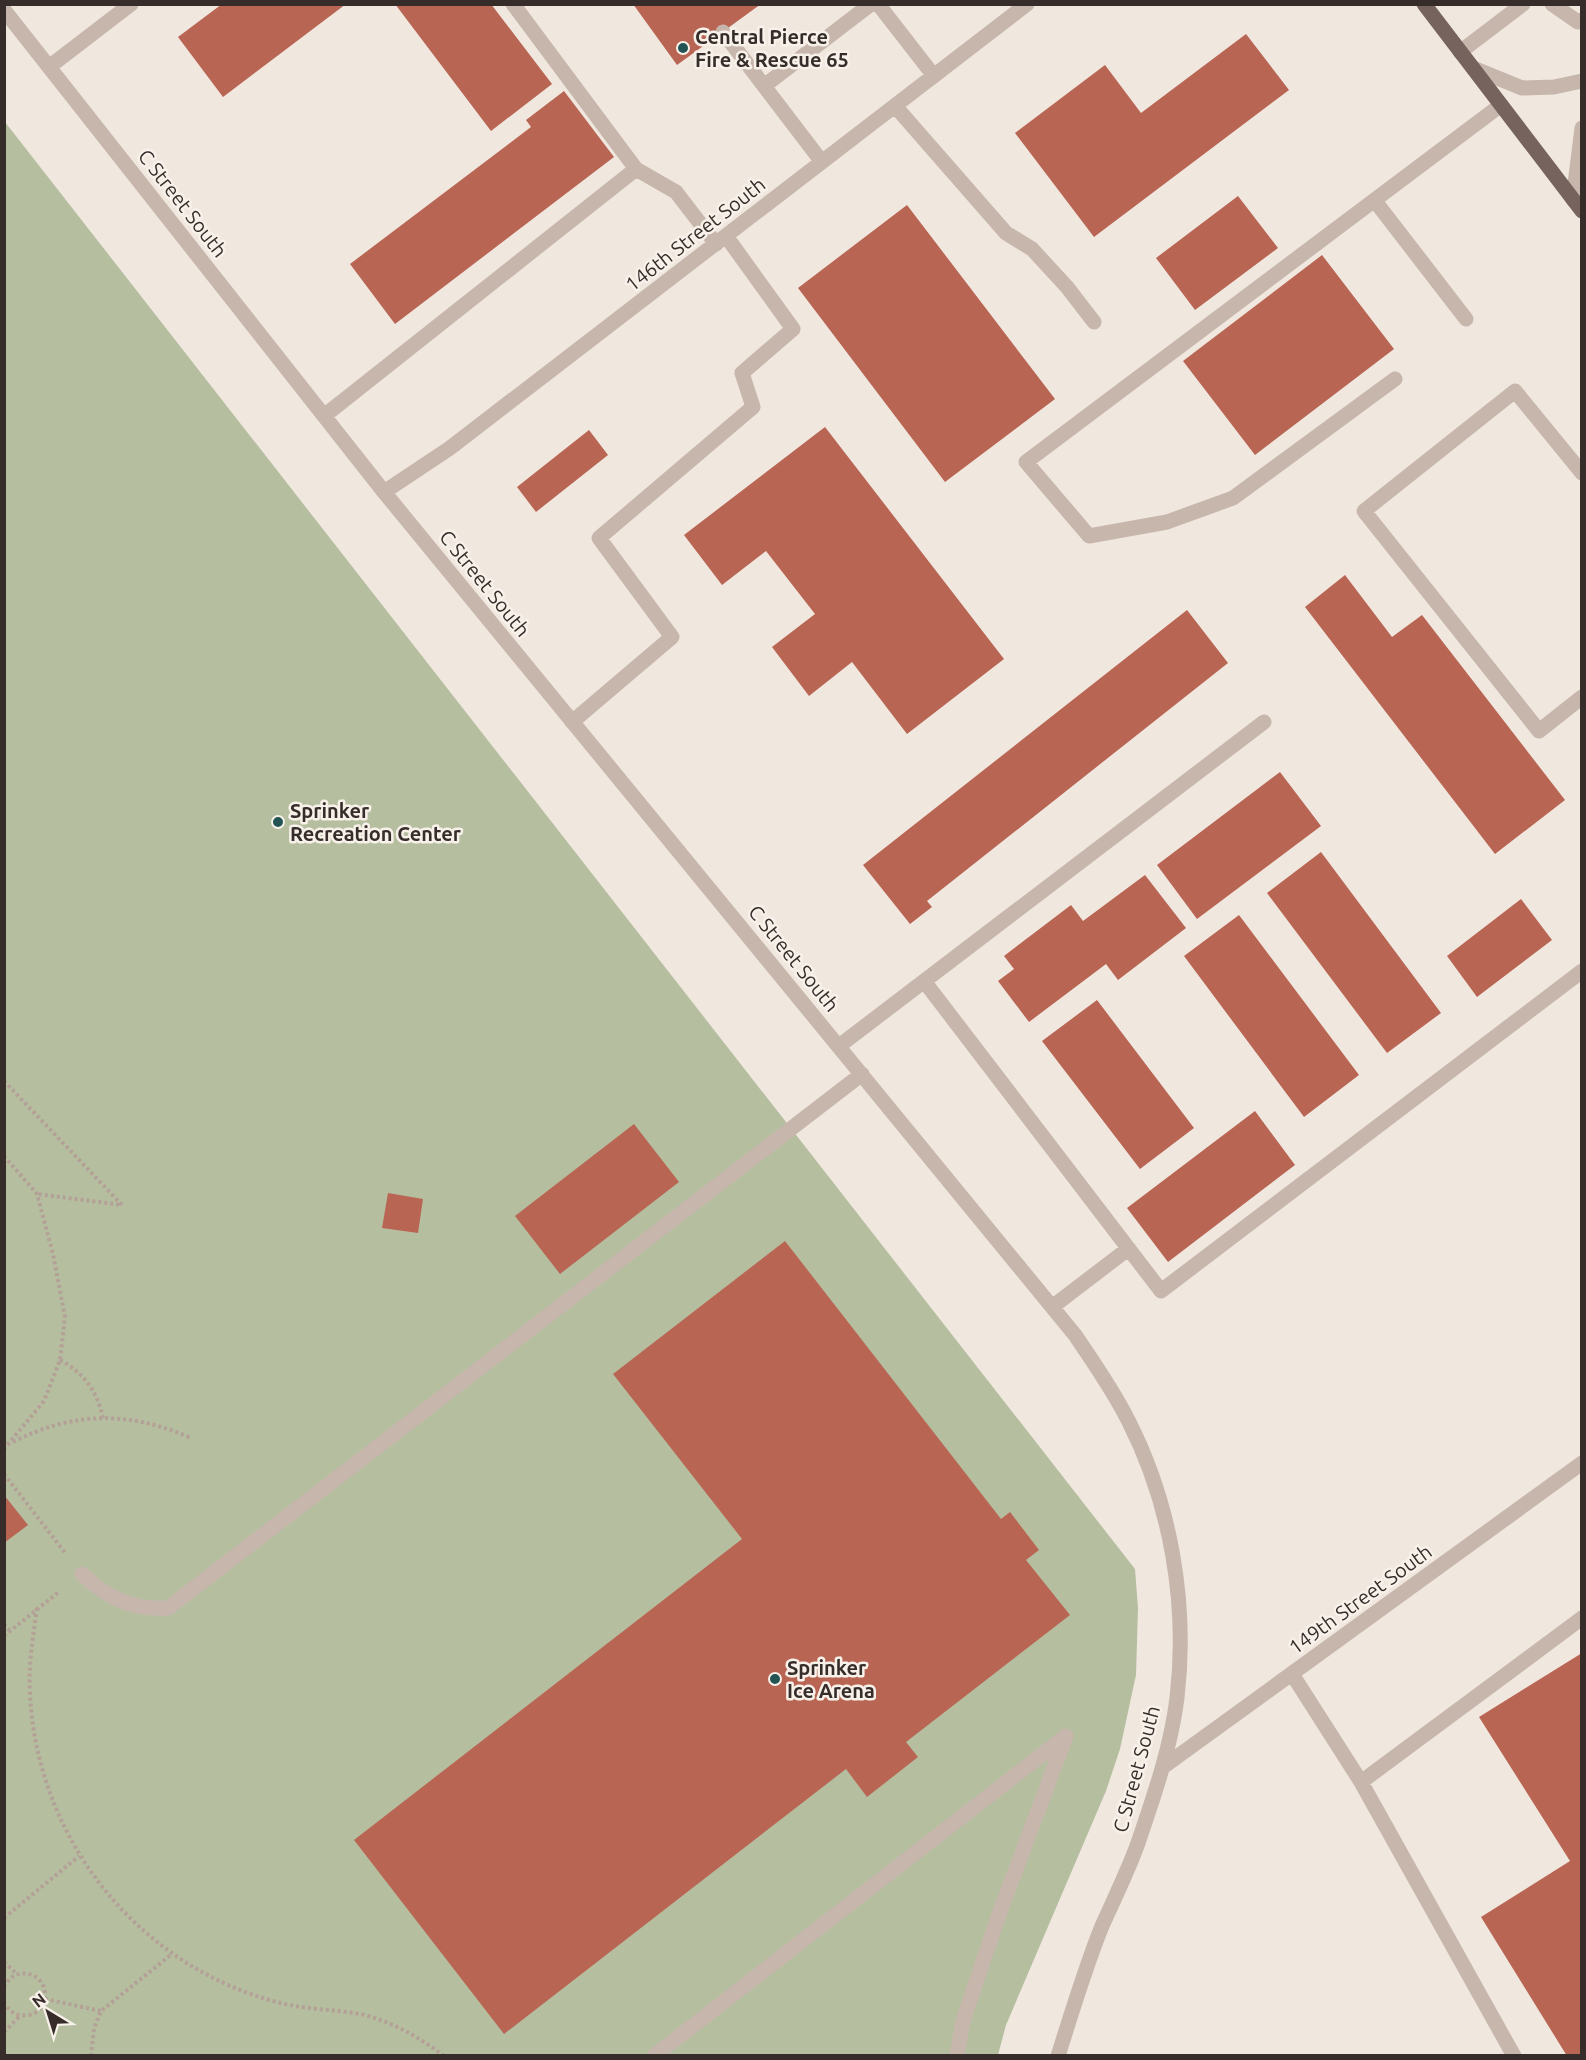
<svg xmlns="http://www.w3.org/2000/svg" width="1586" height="2060" viewBox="0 0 1586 2060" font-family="Ubuntu,sans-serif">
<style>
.green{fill:#b6bea0}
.building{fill:#b96553}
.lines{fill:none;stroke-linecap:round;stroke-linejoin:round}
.path{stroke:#b3a096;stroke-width:4;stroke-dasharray:3 3;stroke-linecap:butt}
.minor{stroke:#c7b6ac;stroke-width:15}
.major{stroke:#76635d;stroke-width:15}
.poi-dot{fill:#245353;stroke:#f8f1ea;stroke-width:2}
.labels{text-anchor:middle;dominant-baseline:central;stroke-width:5;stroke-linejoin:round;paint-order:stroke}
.poi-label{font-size:20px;font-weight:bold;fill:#362d2a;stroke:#f8f1ea;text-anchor:start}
.street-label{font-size:20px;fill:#362d2a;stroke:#f8f1ea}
</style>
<rect width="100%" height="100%" fill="#f0e7df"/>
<path class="green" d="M 5,122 L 1135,1569 L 1138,1608 L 1136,1675 L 1120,1749 L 1106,1791 L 1006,2025 L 998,2055 L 5,2055 Z"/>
<path class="building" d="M 222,4 L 346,4 L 223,97 L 178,37 Z
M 395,4 L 491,4 L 552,84 L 491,131 Z
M 633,4 L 761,4 L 677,65 Z
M 1246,34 L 1289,90 L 1094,237 L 1015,133 L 1105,65 L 1141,113 Z
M 564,91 L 614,157 L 395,324 L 350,264 L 531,127 L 526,120 Z
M 1238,196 L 1278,248 L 1195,310 L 1156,258 Z
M 907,205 L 1055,399 L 945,482 L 798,288 Z
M 1322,255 L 1394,349 L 1255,455 L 1183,361 Z
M 825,427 L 1004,659 L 907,734 L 852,662 L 809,696 L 772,647 L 815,614 L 766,551 L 722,585 L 684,535 Z
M 589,430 L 608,455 L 536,512 L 517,487 Z
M 1345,575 L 1392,637 L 1422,615 L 1565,800 L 1495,854 L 1305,607 Z
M 1187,610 L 1228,663 L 927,901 L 932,907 L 910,924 L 863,865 Z
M 1280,772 L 1321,826 L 1197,919 L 1157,865 Z
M 1321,852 L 1441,1013 L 1387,1053 L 1267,893 Z
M 1145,875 L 1186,928 L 1118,980 L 1106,964 L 1029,1022 L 998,981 L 1014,969 L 1004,956 L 1071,905 L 1083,921 Z
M 1521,899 L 1552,940 L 1477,997 L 1447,956 Z
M 1239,915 L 1359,1075 L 1304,1117 L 1184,956 Z
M 1097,1000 L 1194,1128 L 1140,1169 L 1042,1041 Z
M 1255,1111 L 1295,1165 L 1168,1262 L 1127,1208 Z
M 634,1124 L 679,1182 L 560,1274 L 515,1216 Z
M 388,1193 L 423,1199 L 418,1233 L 382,1228 Z
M 785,1241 L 1001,1519 L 1010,1512 L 1039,1550 L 1026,1560 L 1070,1615 L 906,1742 L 918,1757 L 867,1797 L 846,1769 L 504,2034 L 354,1840 L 742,1539 L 613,1374 Z
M 4,1495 L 28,1525 L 4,1543 Z
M 1582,1653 L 1582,2056 L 1567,2056 L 1481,1917 L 1570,1861 L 1479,1717 Z"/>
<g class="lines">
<path class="path" d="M 4,1081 L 122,1205 L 37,1194
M 4,1156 L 37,1194 L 53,1254 L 65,1317 L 60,1360 L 44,1401 L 4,1449
M 60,1360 C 84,1373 97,1391 103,1418
M 13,1442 C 74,1411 129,1411 191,1438
M 4,1474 L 66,1554
M 37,1608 C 33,1637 28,1665 30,1694 C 37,1837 135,1963 273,2001 C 300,2009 327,2009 354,2013 C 386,2018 418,2036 444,2056
M 4,1624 L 9,1630
M 4,1636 L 60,1591
M 4,1918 L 79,1856
M 4,1962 L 17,1974
M 4,1987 C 18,1959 56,1979 42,2005 C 39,2011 34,2015 27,2015 C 16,2017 10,2011 4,2003
M 45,1999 L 101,2011
M 4,2032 L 20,2016
M 91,2056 L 94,2028 L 101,2011 L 172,1954"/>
<path class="minor" d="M 513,4 L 636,169 L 676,192 L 716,244
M 878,4 L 934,76
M 1552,4 L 1578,22 L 1582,20
M 4,10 L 384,492 L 1075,1335 C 1094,1363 1113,1390 1128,1420 C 1171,1504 1188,1604 1177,1698 C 1171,1747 1154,1796 1138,1843 C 1128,1871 1114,1899 1102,1926 C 1085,1968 1072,2012 1058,2056
M 723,32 L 764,86
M 1460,52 L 1523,4
M 49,67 L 131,4
M 1473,68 L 1522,88 L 1554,87 L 1582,81
M 895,106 L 1006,233 L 1032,249 L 1067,287 L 1094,322
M 822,162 L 764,86 L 871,4
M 1573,200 L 1582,128
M 1375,201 L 1466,319
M 1395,379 L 1233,498 L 1167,522 L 1089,536 L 1026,462 L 1501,105
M 324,416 L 636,169
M 1582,473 L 1515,391 L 1364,511 L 1539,731 L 1582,697
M 384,492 L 450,448 L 1027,4
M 572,722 L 672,637 L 599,538 L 753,407 L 742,373 L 793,329 L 726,236
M 924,981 L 1161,1291 L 1582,971
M 839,1046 L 1264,722
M 1052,1307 L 1128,1249
M 82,1574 C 107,1598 132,1610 168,1608 L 862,1074
M 1292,1674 L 1361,1782 L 1582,1618
M 1163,1767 L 1582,1463
M 1361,1782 L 1514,2056
M 654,2056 L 1066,1736
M 957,2056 L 963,2021 L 998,1917 L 1066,1736"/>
<path class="major" d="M 1424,4 L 1582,211"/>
</g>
<g class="poi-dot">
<circle cx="683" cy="48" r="6"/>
<circle cx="278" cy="822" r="6"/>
<circle cx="775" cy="1679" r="6"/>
</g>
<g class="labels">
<g class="poi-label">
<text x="695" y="36">Central Pierce<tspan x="695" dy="23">Fire &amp; Rescue 65</tspan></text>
<text x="290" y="810">Sprinker<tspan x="290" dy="23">Recreation Center</tspan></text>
<text x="787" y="1667">Sprinker<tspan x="787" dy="23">Ice Arena</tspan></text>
</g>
<g class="street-label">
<text transform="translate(183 203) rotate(52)">C Street South</text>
<text transform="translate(695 234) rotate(-38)">146th Street South</text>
<text transform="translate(485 583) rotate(51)">C Street South</text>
<text transform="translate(794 958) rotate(51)">C Street South</text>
<text transform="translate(1360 1599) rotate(-36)">149th Street South</text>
<text transform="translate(1136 1769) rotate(-75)">C Street South</text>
</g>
</g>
<rect width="1586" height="2060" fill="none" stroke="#362d2a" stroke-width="12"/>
<g transform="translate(48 2012) rotate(322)" stroke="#f8f1ea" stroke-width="4.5" paint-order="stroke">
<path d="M0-4.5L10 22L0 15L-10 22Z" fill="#362d2a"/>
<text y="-9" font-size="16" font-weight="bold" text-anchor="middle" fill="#362d2a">N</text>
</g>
</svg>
